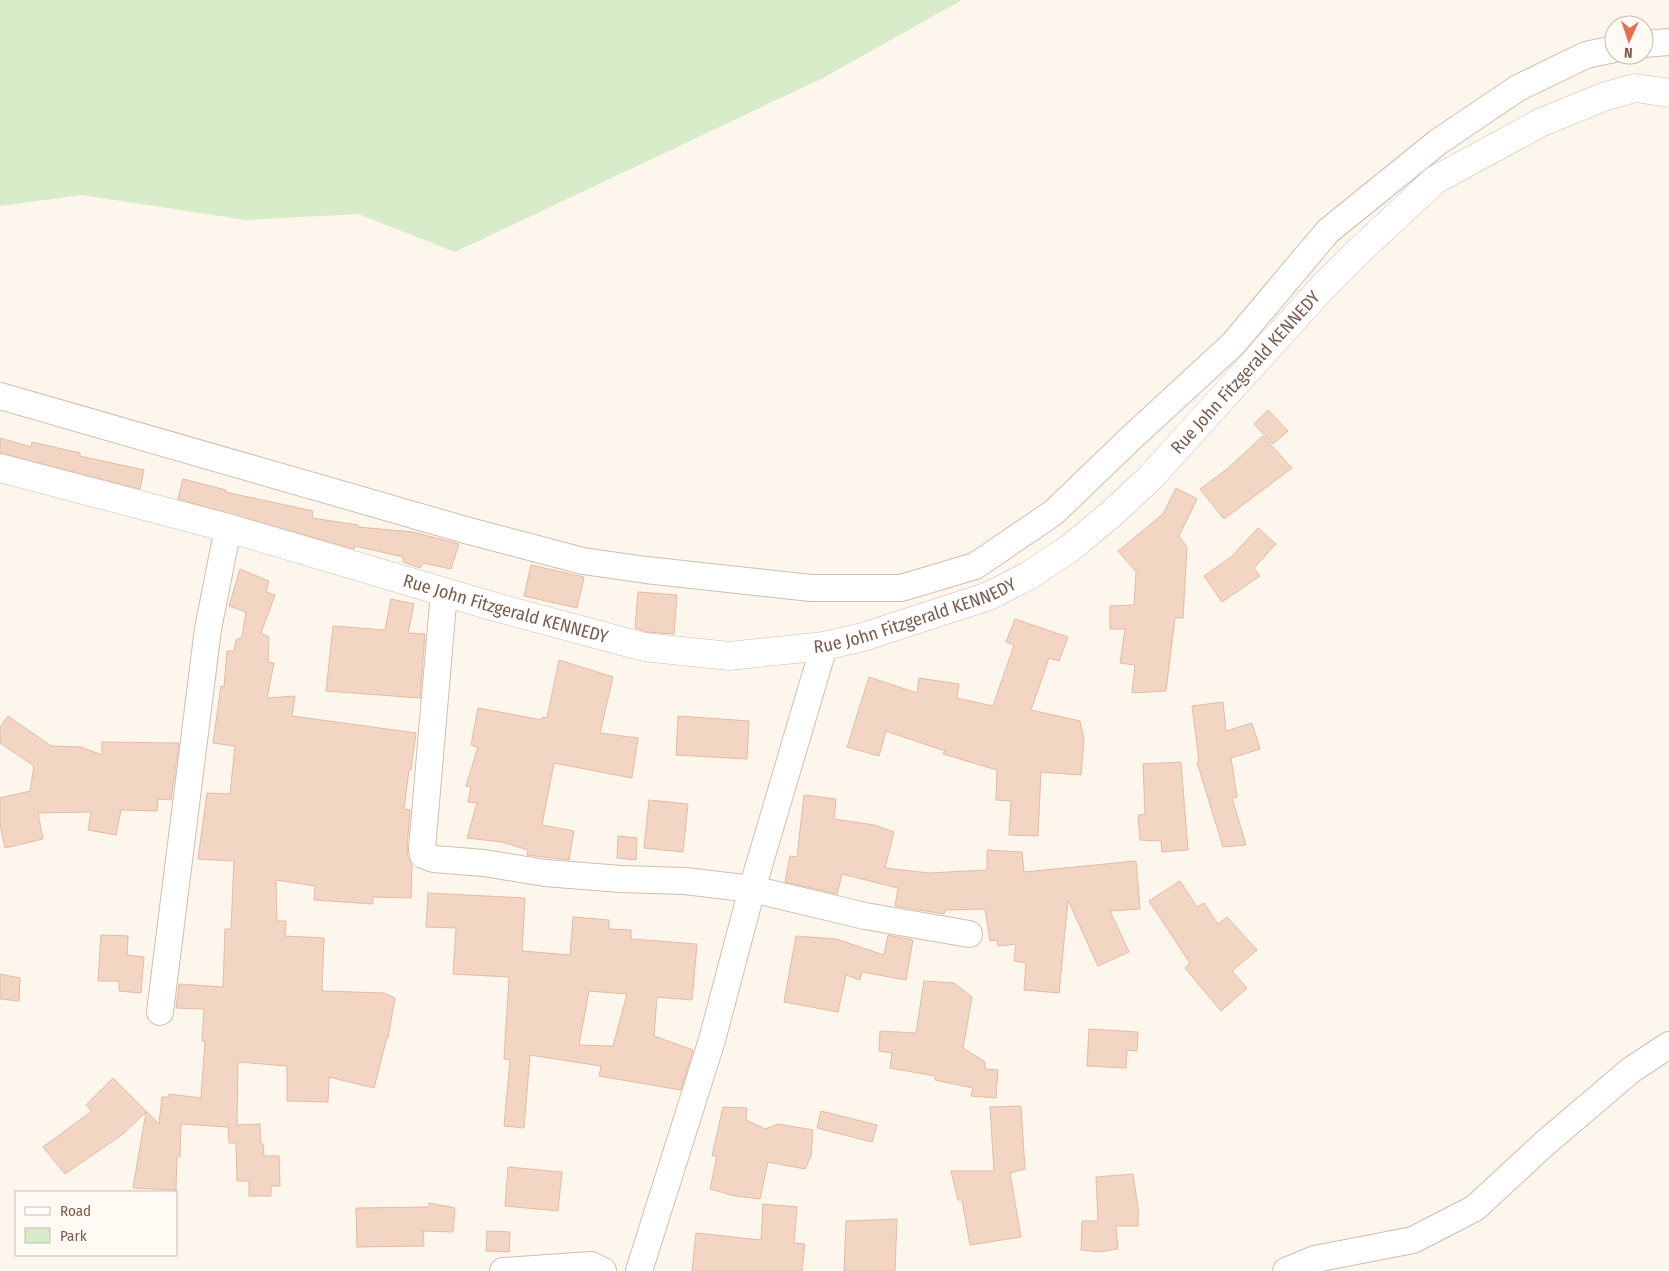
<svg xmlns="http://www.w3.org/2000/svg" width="1669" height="1271" viewBox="0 0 1669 1271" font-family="'Fira Sans Condensed',sans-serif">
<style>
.green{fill:#d8ecc9}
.building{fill:#f3d5c3;stroke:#e6bba3;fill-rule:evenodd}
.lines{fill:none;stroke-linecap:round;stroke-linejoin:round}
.minor-casing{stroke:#d1beb0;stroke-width:28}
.tertiary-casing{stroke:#d1beb0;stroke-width:29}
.minor{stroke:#fff;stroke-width:26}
.tertiary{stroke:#fff;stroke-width:28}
.labels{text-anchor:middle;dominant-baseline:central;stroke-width:4;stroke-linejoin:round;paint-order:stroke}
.street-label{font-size:18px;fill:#7a5c4d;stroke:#fffaf3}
</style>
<rect width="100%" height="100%" fill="#fdf6ec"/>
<path class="green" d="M 0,0 L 962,0 L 823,78 L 455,252 L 358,214 L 246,220 L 82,195 L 0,206 Z"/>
<path class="building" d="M 1268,410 L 1288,431 L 1273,444 L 1254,424 Z
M 1263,436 L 1292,468 L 1224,519 L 1200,489 L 1227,469 Z
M 0,438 L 31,447 L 32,442 L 80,453 L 80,456 L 144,470 L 140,489 L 0,453 Z
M 183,479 L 226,490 L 225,492 L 313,511 L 312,518 L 358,525 L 358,527 L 413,532 L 459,544 L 451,569 L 423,563 L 420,568 L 403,562 L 403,557 L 355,546 L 354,549 L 178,499 Z
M 1176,488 L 1197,499 L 1179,536 L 1187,547 L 1183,618 L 1175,618 L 1166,691 L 1132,693 L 1135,665 L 1120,663 L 1125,629 L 1110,629 L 1110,606 L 1134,605 L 1136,572 L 1118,551 L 1163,514 Z
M 1258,528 L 1276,544 L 1254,568 L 1260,576 L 1222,602 L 1204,576 L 1231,557 Z
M 531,565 L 584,577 L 577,608 L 524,596 Z
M 240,569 L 269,581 L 266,592 L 275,595 L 261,633 L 269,637 L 268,662 L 274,663 L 267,698 L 295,696 L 292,716 L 416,733 L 411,770 L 409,770 L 404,809 L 410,810 L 407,848 L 408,857 L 412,865 L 411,898 L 373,897 L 373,904 L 314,900 L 315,886 L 276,880 L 277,921 L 286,921 L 285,936 L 324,938 L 322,991 L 384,993 L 395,998 L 388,1038 L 387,1037 L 374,1088 L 329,1077 L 328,1102 L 287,1101 L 287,1066 L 238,1062 L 237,1125 L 260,1124 L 261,1144 L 263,1144 L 264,1156 L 279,1156 L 280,1186 L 271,1186 L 271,1196 L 249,1196 L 249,1181 L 237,1181 L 236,1143 L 229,1143 L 228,1127 L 181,1124 L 180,1157 L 177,1157 L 176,1190 L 133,1188 L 146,1112 L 123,1134 L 65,1174 L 43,1147 L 92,1111 L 86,1105 L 113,1078 L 159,1124 L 162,1097 L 169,1097 L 169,1094 L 201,1098 L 205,1041 L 202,1041 L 204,1009 L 176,1008 L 179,984 L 223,987 L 225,929 L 231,929 L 234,861 L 198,859 L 207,793 L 230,794 L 235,746 L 213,743 L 221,686 L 224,687 L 227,651 L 234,651 L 236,640 L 242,637 L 246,612 L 229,606 Z
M 638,592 L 677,595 L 674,634 L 647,632 L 635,628 Z
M 391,599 L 414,604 L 408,633 L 425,634 L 420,698 L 326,691 L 333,626 L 385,630 Z
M 1015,619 L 1068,637 L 1059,661 L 1049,658 L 1031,710 L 1080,721 L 1084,739 L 1081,775 L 1041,772 L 1038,836 L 1009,835 L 1011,801 L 996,800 L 997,770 L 943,754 L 945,751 L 886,731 L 879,756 L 847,747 L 869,677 L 917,693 L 919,678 L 959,684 L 957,698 L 993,706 L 1014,645 L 1006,642 Z
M 559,660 L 613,677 L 600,733 L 638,738 L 632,778 L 554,763 L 542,825 L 574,831 L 569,860 L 527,855 L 528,850 L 502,842 L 467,838 L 477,803 L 468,802 L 471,787 L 466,786 L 478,747 L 471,745 L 478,708 L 542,720 L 542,717 L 547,718 Z
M 1223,702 L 1226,731 L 1252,723 L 1260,749 L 1231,758 L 1237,797 L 1232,798 L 1246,845 L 1223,847 L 1197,762 L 1199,761 L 1192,706 Z
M 8,716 L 51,746 L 81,747 L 102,755 L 102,742 L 179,743 L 171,800 L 158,799 L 157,811 L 121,810 L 116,835 L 88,830 L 91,812 L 38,813 L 43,839 L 5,848 L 0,824 L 0,798 L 30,791 L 34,766 L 0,743 L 0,727 Z
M 678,716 L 749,721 L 747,759 L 676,755 Z
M 1181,762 L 1188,850 L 1162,852 L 1161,841 L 1140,840 L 1138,815 L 1145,814 L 1143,764 Z
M 804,795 L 836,799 L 834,819 L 874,825 L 894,832 L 885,868 L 929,873 L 987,870 L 987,850 L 1022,852 L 1024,872 L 1136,861 L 1140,909 L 1110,911 L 1129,952 L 1098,966 L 1068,900 L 1059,993 L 1024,990 L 1026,963 L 1014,961 L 1016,944 L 998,946 L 997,940 L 990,941 L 985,909 L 945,910 L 944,914 L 895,906 L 898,888 L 842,874 L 837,894 L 785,882 L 790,856 L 797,857 Z
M 649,800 L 688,804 L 683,852 L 644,848 Z
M 618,836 L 637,838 L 636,860 L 617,858 Z
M 1180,881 L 1197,907 L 1204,903 L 1218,924 L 1227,917 L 1257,950 L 1232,971 L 1247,988 L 1221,1011 L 1185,968 L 1190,963 L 1149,901 Z
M 428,893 L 525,898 L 522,951 L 570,955 L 573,917 L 609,920 L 609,929 L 631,930 L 631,939 L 697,944 L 692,1000 L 657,997 L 654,1036 L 693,1050 L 681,1090 L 599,1076 L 601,1066 L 530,1055 L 524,1128 L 504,1126 L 510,1060 L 504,1059 L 509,977 L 453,974 L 456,928 L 426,927 ZM 589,991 L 627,994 L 613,1046 L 579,1045 Z
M 101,935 L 128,936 L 127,955 L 144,957 L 141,993 L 119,991 L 119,981 L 98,981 Z
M 888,935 L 913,940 L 906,980 L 862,972 L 860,980 L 846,975 L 838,1012 L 784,1002 L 796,936 L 836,939 L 884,955 Z
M 0,974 L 20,978 L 19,1001 L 0,999 Z
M 924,981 L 954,983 L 972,997 L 963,1048 L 985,1062 L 985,1069 L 998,1070 L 996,1098 L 971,1096 L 973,1088 L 935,1080 L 935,1076 L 890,1068 L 892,1053 L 879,1051 L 880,1031 L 916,1033 Z
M 1089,1029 L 1138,1032 L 1137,1051 L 1127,1050 L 1126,1068 L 1087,1066 Z
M 1021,1106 L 1025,1169 L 1010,1173 L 1021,1237 L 970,1245 L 962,1200 L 958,1200 L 951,1171 L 994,1171 L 990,1107 Z
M 723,1107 L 747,1108 L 746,1120 L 765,1129 L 778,1124 L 813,1130 L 811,1156 L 805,1169 L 768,1162 L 760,1199 L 735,1196 L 710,1189 L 717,1156 L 712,1156 Z
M 821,1111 L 877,1125 L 872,1142 L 817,1128 Z
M 508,1167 L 562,1172 L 558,1211 L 505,1206 Z
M 1133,1174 L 1139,1214 L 1138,1214 L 1138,1226 L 1116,1226 L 1118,1249 L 1099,1252 L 1081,1250 L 1082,1221 L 1098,1221 L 1096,1177 Z
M 429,1203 L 455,1208 L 453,1232 L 423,1231 L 424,1246 L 357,1247 L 356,1208 L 429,1207 Z
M 763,1204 L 797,1207 L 794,1243 L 805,1244 L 802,1271 L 692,1271 L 696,1233 L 761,1240 Z
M 897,1219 L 895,1271 L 844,1271 L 846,1221 Z
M 487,1231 L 510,1232 L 509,1252 L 486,1251 Z"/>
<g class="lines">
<defs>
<path id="minor" d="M 1644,44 L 1669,42
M 0,396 L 469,531 L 583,561 L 646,570 L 811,588 L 901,588 L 975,566 L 1053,513 L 1130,439 L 1233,344 L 1328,231 L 1438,142 L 1518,88 L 1586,55 L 1614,49
M 444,592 L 422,849 L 423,855 L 434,859 L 484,863 L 545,873 L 621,879 L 685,881 L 752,889 L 865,916 L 969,934
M 160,1012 L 208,629 L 228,528
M 503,1271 L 591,1265 L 603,1271
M 639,1271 L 712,1040 L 752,889 L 824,646
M 1286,1271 L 1315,1259 L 1413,1240 L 1475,1208 L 1544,1144 L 1631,1070 L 1669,1045"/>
<g id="tertiary">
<path id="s1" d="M 0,468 L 228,528 L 495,607 L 644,647 L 729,656 L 824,646 L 863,637 L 989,596 L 1028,576 L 1069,549 L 1109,516 L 1150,478 L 1322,288 L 1359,251 L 1435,180 L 1542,122 L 1606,96 L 1635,88 L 1669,93"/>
</g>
</defs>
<use href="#minor" class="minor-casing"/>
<use href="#tertiary" class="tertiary-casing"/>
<use href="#minor" class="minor"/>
<use href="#tertiary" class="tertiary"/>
</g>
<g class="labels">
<g class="street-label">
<text stroke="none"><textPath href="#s1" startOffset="1365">Rue John Fitzgerald KENNEDY</textPath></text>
<text stroke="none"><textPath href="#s1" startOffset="525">Rue John Fitzgerald KENNEDY</textPath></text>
<text stroke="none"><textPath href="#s1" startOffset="945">Rue John Fitzgerald KENNEDY</textPath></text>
</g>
</g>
<rect x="15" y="1191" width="162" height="65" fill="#fffaf3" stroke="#cabbb1"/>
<rect x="25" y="1207" width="25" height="8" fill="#ffffff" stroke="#cabbb1"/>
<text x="60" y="1216" font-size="15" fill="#7a5c4d">Road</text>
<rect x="25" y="1228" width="25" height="15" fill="#d8ecc9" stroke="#cabbb1"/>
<text x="60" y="1241" font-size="15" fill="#7a5c4d">Park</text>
<g transform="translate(1629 40) rotate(183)"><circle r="24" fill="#fffaf3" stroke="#cabbb1"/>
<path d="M0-4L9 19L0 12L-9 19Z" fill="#e76f51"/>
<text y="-8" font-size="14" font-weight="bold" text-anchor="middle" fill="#7a5c4d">N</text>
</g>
</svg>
